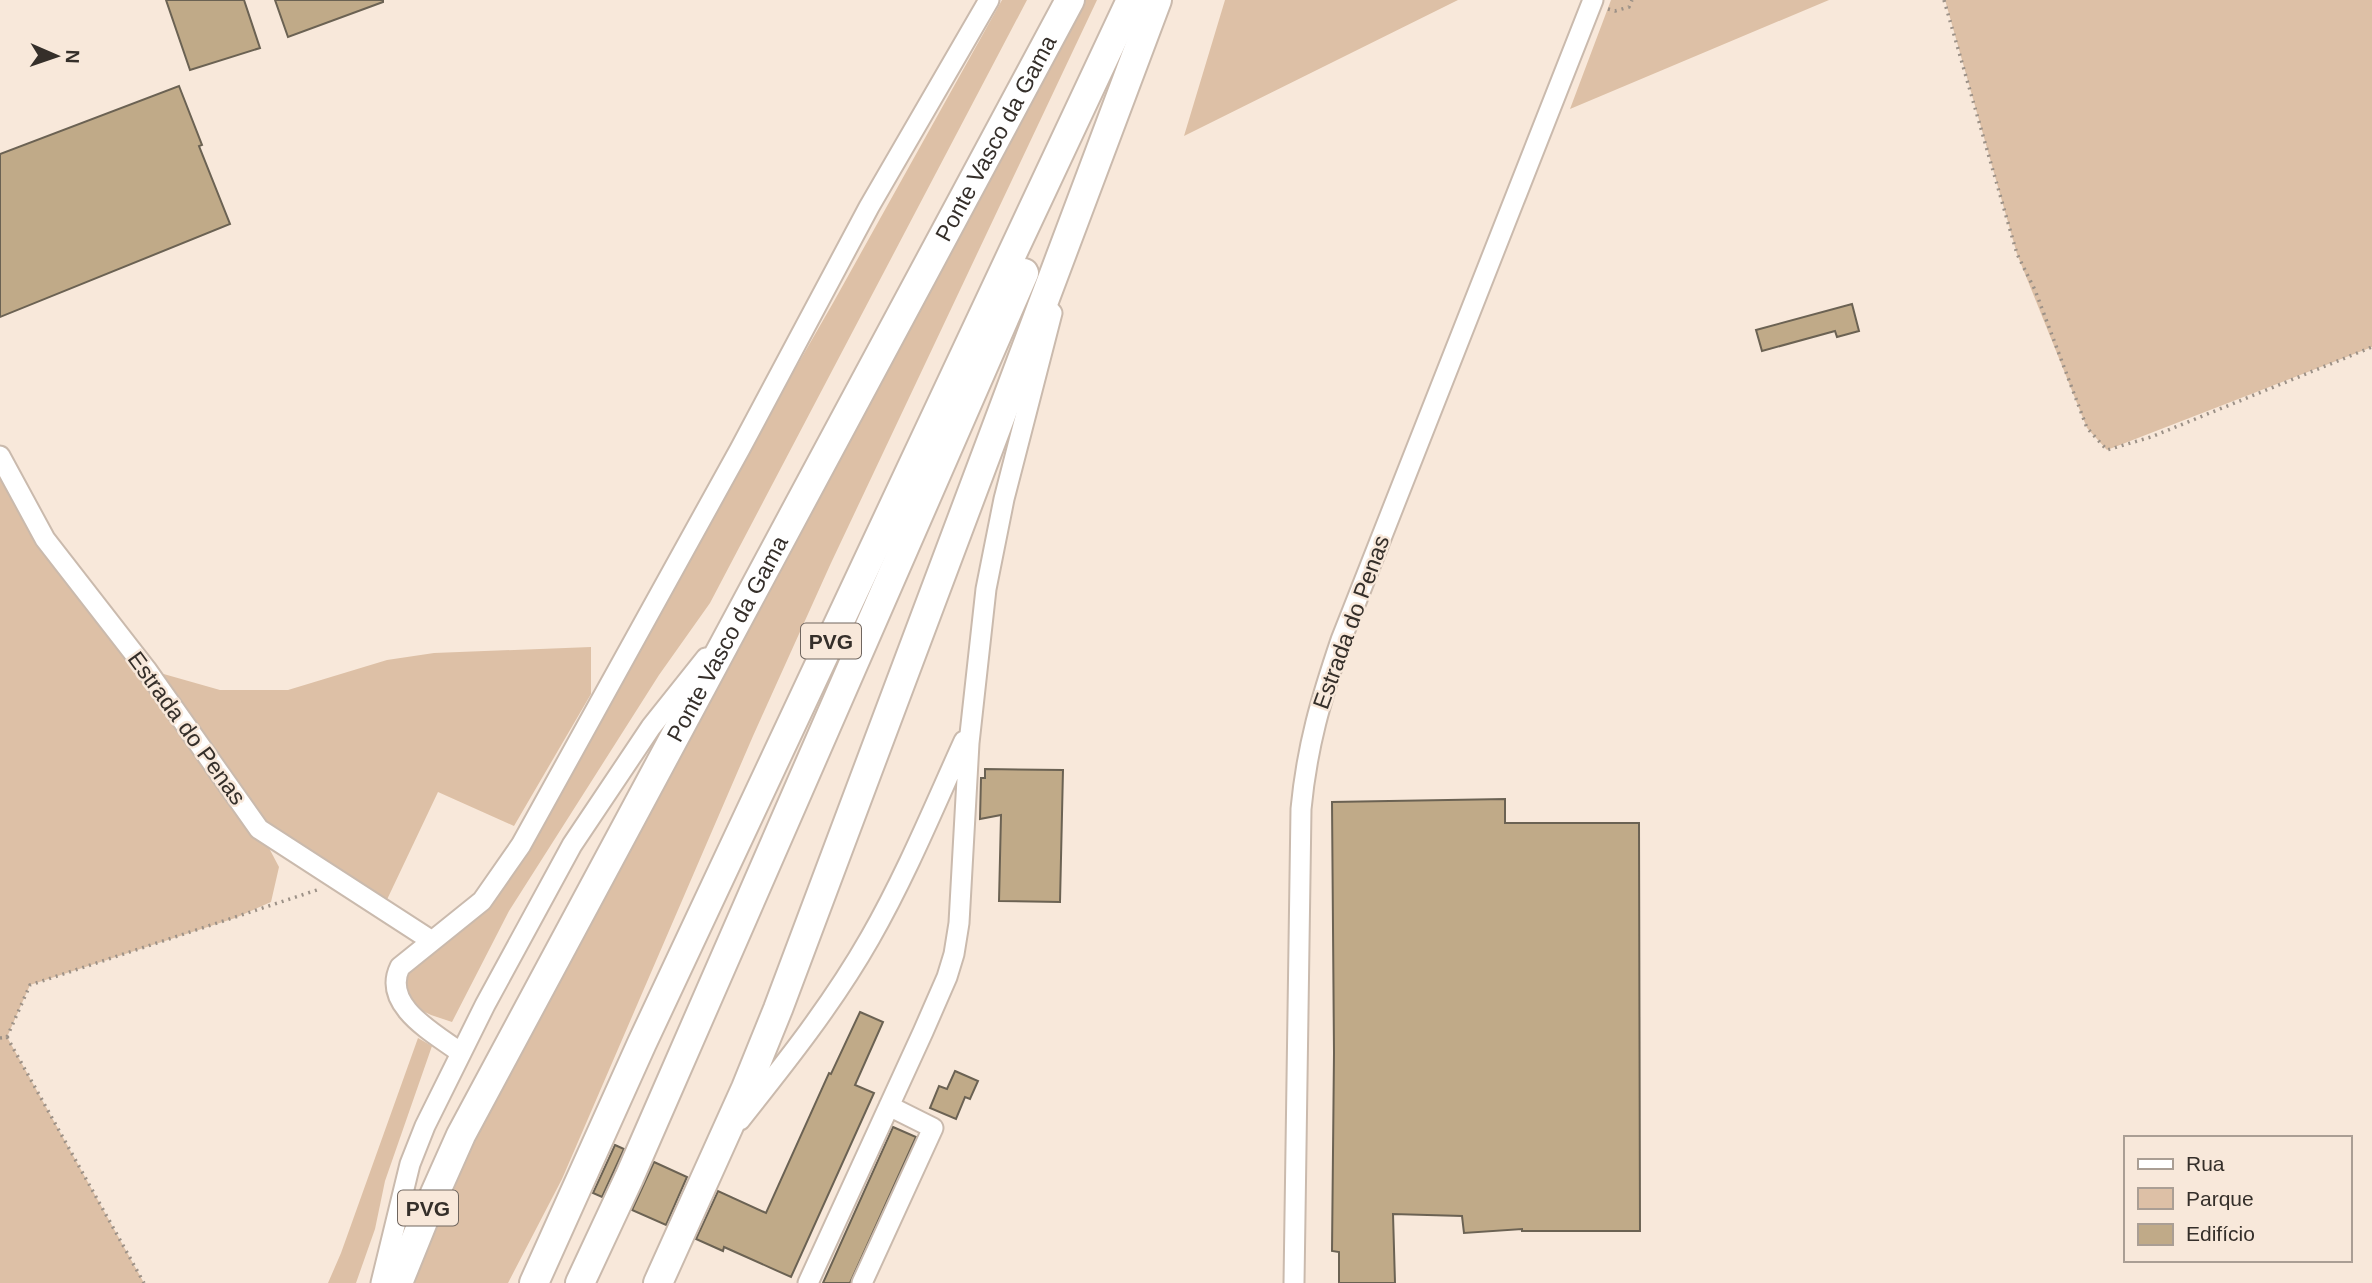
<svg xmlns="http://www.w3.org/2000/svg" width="2372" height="1283" viewBox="0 0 2372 1283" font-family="Helvetica,sans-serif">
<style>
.green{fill:#ddc0a6}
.building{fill:#c0aa88;stroke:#6b6253;stroke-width:2}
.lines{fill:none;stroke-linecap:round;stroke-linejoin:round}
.minor-casing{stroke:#cabaad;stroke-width:23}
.highway-casing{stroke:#cabaad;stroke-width:32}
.path{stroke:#9c9187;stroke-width:3.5;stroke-dasharray:2 5;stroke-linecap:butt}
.minor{stroke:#fff;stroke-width:19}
.highway{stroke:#fff;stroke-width:28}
.labels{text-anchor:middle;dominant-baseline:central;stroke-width:5;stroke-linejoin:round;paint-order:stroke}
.shield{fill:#f8e8da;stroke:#70665f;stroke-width:2}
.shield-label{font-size:21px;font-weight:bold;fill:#352f2a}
.street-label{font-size:23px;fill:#352f2a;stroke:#f8e8da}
</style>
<rect width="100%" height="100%" fill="#f8e8da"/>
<path class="green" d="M 1002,0 L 1027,0 L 710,603 L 659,675 L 509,911 L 452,1022 L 431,1015 L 408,1004 L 404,977 L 436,947 L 486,907 L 833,303 Z
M 1083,0 L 1097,0 L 831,563 L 753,736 L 562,1179 L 508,1283 L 410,1283 L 432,1226 L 554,974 Z
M 1225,0 L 1458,0 L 1184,136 Z
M 1611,0 L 1829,0 L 1570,109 Z
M 1945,0 L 2372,0 L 2372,347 L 2107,450 L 2087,428 L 2017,254 Z
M 0,456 L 45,539 L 146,669 L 220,690 L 288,690 L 387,660 L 434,653 L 591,647 L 591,694 L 514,826 L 438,792 L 383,908 L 260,831 L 279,867 L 271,902 L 235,918 L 30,985 L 7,1037 L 144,1283 L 0,1283 Z
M 418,1038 L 432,1046 L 385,1181 L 375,1229 L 356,1283 L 328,1283 L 341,1253 Z"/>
<path class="building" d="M 166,0 L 244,0 L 260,48 L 190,70 Z
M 275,0 L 383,0 L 383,2 L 288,37 Z
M 179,86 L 202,145 L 199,146 L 230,224 L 0,317 L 0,154 Z
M 1852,304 L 1859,331 L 1837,337 L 1835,331 L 1762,351 L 1756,330 Z
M 985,769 L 1063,770 L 1060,902 L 999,901 L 1001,815 L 980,819 L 981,778 L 985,778 Z
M 1505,799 L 1505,823 L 1639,823 L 1640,1231 L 1522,1231 L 1522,1229 L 1464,1233 L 1462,1216 L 1393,1214 L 1395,1283 L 1339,1283 L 1339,1252 L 1332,1251 L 1334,1053 L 1332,802 Z
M 860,1012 L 883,1022 L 855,1085 L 874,1093 L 791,1277 L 724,1247 L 723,1251 L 696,1239 L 718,1191 L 766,1213 L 829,1073 L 831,1074 Z
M 955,1071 L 978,1081 L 970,1099 L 965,1097 L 956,1119 L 930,1108 L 939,1086 L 947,1089 Z
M 893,1127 L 916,1137 L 850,1283 L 823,1283 Z
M 615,1145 L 624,1149 L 602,1197 L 593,1193 Z
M 654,1162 L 687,1177 L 666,1225 L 632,1210 Z"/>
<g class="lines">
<defs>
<path id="minor" d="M 0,456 L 45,539 L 146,669 L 259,829 L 432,941
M 461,1053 C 436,1034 381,1006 400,967 L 482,901 L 521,845 L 740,449 L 869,207 L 989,0
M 740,1120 C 787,1061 833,1003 870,938 C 906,875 934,807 964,741
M 381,1283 L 410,1164 L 425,1126 L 485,1005 L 572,845 L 651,727 L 706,658
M 808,1283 L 923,1032 L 947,977 L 954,954 L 959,923 L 969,743 L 986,589 L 1004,499 L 1052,313
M 862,1283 L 933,1128 L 889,1106
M 1294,1283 L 1301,809 C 1307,746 1321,699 1341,640 L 1593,0"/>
<g id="highway">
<path id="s1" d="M 398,1283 L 428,1209 L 461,1135 L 1070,0"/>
<path d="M 534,1283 L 642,1043 L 1131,0"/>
<path d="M 580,1283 L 629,1178 L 1024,273"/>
<path d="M 658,1283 L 746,1088 L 778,1009 L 1157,0"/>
</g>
</defs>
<use href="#minor" class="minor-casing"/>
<use href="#highway" class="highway-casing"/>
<path class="path" d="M 1944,0 L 2017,254 L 2035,290 L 2087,428 L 2107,450 L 2151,437 L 2372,347
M 1608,9 L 1615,11 L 1629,7 L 1632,0
M 7,1037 L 144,1283
M 0,1038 L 7,1037 L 30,985 L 320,889"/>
<use href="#minor" class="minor"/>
<use href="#highway" class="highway"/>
</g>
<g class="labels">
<g class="shield">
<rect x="801" y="623.5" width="60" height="35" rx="5"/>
<rect x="398" y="1190.5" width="60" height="35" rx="5"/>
</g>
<g class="shield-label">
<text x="831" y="641">PVG</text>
<text x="428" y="1208">PVG</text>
</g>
<g class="street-label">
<text stroke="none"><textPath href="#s1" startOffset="1292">Ponte Vasco da Gama</textPath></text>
<text transform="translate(1351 622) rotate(-70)">Estrada do Penas</text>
<text stroke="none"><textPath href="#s1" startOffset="724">Ponte Vasco da Gama</textPath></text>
<text transform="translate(187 728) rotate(54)">Estrada do Penas</text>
</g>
</g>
<rect x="2124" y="1136" width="228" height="126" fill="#f8e8da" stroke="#aa9e94" stroke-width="2"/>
<rect x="2138" y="1159" width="35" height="10" fill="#ffffff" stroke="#aa9e94" stroke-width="2"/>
<text x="2186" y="1171" font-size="21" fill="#352f2a">Rua</text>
<rect x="2138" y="1188" width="35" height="21" fill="#ddc0a6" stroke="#aa9e94" stroke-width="2"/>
<text x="2186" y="1206" font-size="21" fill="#352f2a">Parque</text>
<rect x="2138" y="1224" width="35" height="21" fill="#c0aa88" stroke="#aa9e94" stroke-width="2"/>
<text x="2186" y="1241" font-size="21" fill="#352f2a">Edifício</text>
<g transform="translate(56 56) rotate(92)" stroke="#f8e8da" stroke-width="5" paint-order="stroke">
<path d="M0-5L12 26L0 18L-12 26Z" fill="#352f2a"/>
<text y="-10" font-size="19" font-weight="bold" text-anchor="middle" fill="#352f2a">N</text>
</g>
</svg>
